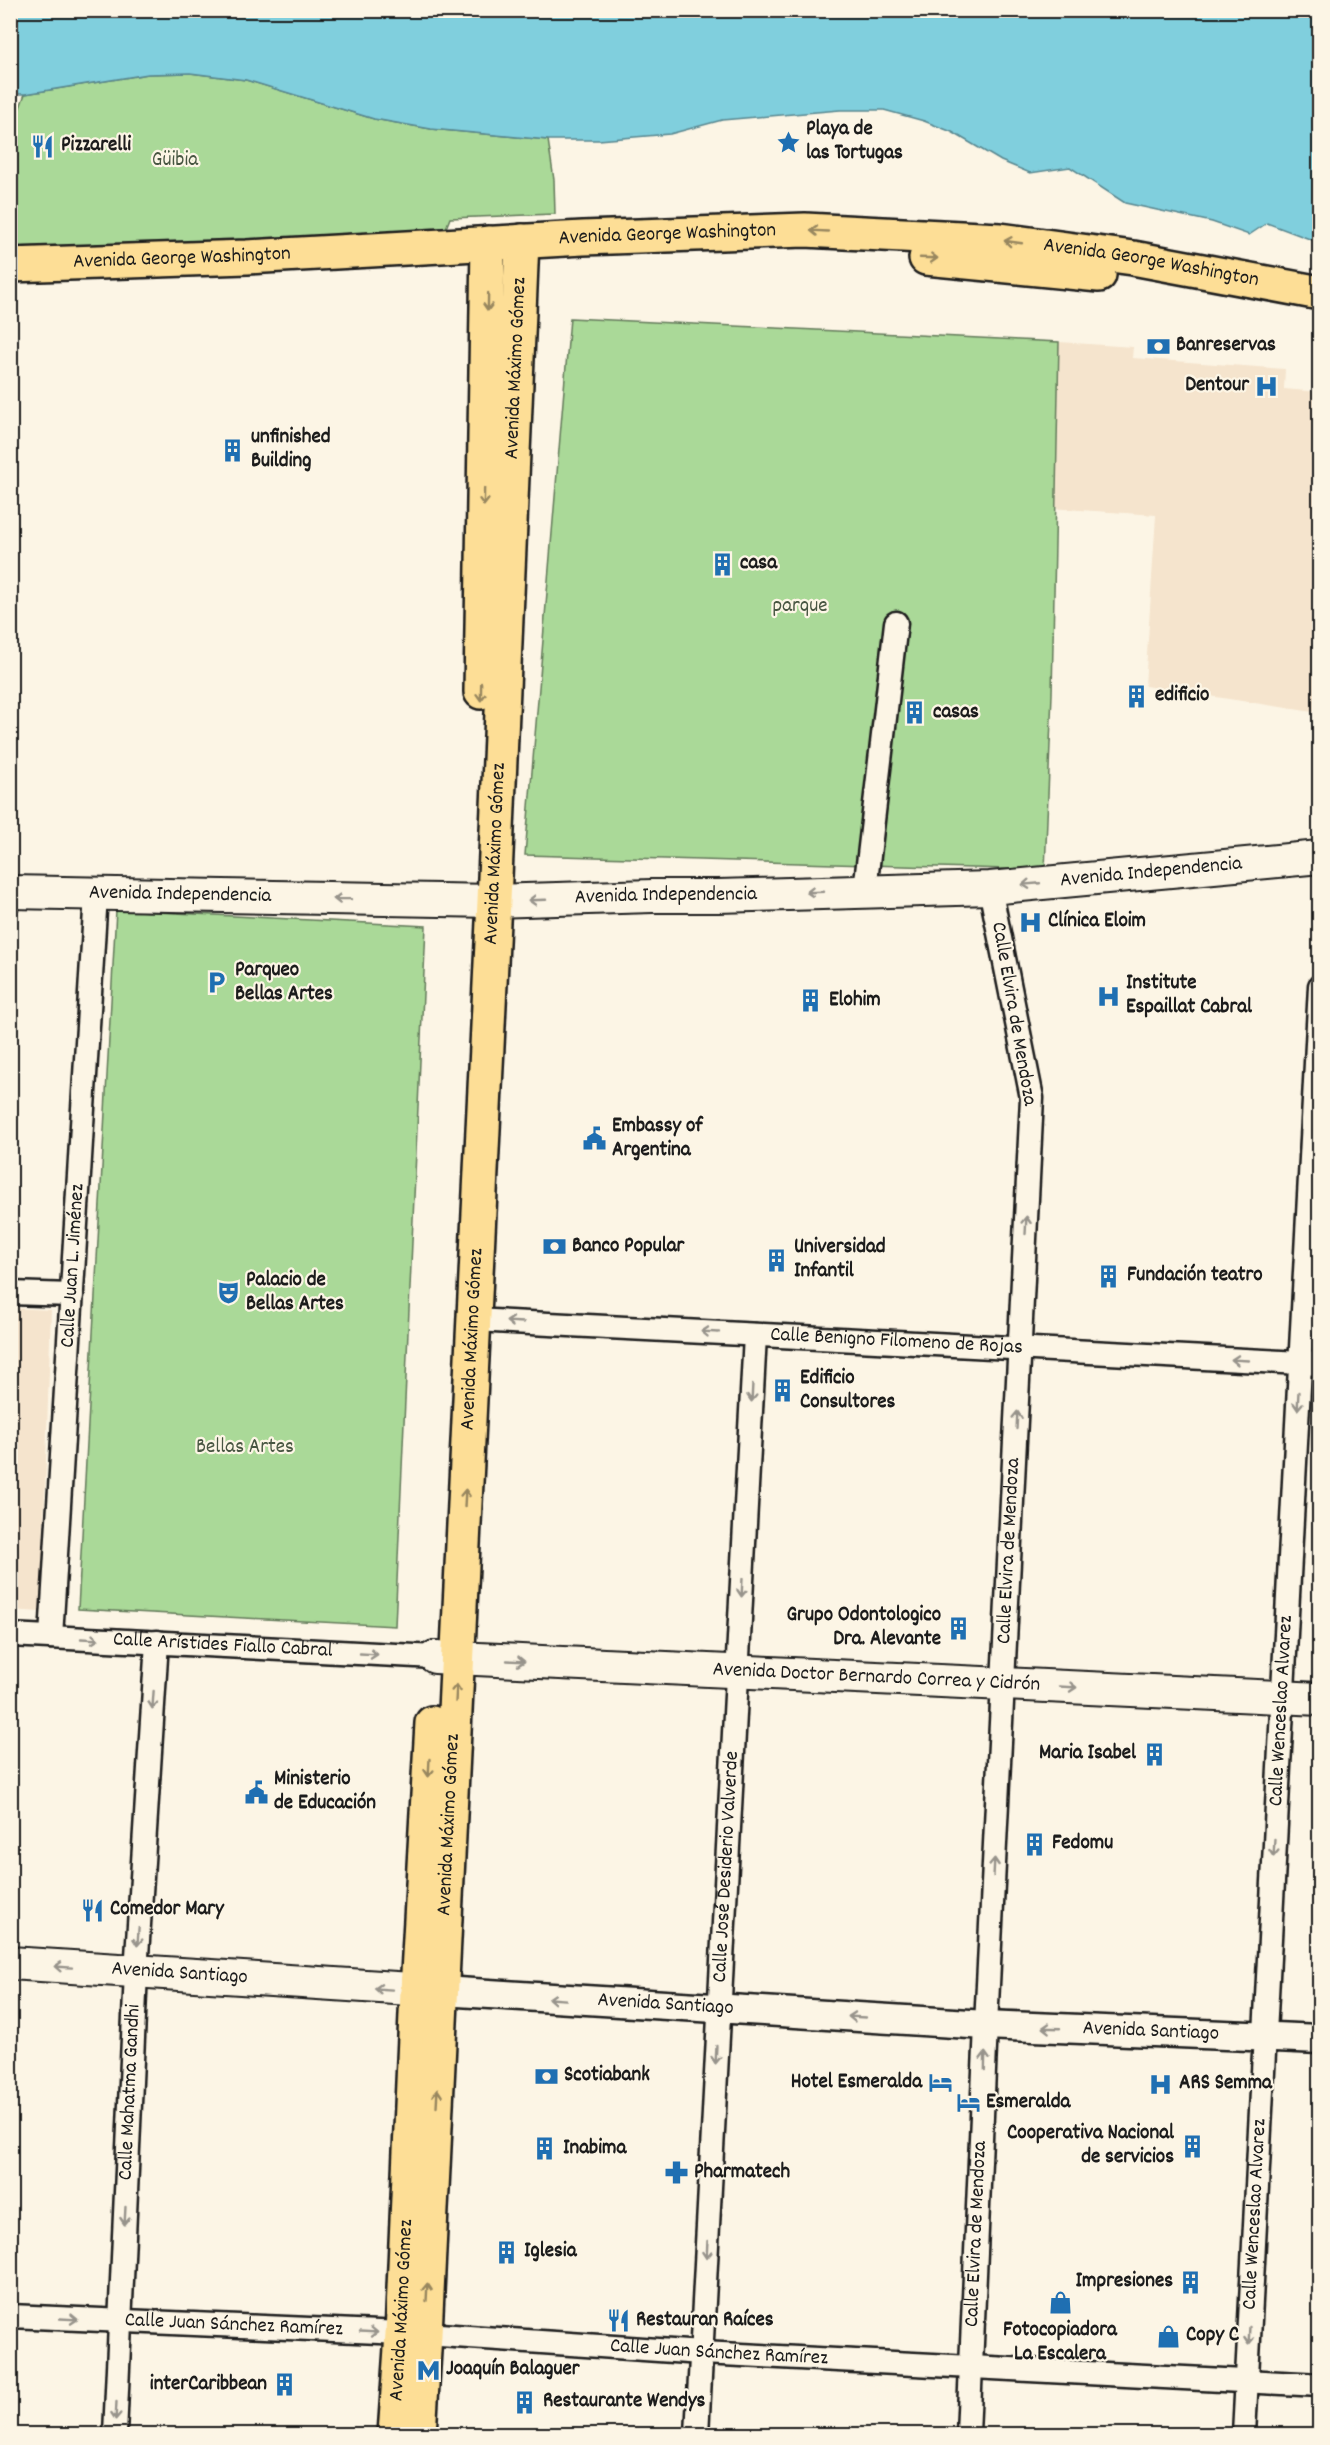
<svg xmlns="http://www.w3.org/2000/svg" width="1330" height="2445" viewBox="0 0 1330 2445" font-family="Dekko,sans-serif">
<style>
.built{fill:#f5e4cd}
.green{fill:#aad998;stroke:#637a5a;stroke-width:1.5}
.water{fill:#80cfdd;stroke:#588790;stroke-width:1.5}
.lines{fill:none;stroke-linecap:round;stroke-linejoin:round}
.minor-casing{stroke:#1c1c1c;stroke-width:27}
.tertiary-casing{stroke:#1c1c1c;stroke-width:33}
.secondary-casing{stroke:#1c1c1c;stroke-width:36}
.primary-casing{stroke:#1c1c1c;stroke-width:38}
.trunk-casing{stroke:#1c1c1c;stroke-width:38}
.minor{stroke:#fcf5e5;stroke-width:22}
.tertiary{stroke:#fcf5e5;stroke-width:28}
.secondary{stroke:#fcf5e5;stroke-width:32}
.primary{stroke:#fdde96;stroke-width:33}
.trunk{stroke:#fdde96;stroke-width:33}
.oneway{stroke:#98875f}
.oneway2{stroke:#97938b}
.labels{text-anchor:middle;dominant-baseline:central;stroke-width:4.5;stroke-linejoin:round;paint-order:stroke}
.poi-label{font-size:21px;font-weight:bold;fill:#1c1c1c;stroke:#fcf5e5;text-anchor:start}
.park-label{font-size:21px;fill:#475541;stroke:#fcf5e5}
.street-label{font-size:21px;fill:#1c1c1c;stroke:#fcf5e5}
</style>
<rect width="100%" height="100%" fill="#fcf5e5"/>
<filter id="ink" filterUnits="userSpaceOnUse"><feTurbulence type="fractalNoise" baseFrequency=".0167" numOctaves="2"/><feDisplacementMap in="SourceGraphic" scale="12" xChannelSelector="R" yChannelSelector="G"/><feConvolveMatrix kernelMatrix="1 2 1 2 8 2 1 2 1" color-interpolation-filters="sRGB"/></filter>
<g filter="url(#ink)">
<path class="built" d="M 1059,342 L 1133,347 L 1132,358 L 1285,369 L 1284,389 L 1319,392 L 1319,713 L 1145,686 L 1156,515 L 1049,508 Z
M 10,1308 L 51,1310 L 41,1612 L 11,1610 Z"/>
<path class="green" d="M 190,73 L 246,80 L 374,119 L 431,129 L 548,140 L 554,180 L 555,214 L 450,218 L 442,238 L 11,255 L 10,117 L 19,110 L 25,94 L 148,74 Z
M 570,318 L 1059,342 L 1052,694 L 1045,870 L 525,855 Z
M 116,910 L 426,926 L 395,1626 L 78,1609 Z"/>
<path class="water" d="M 10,11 L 1319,11 L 1319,233 L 1315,241 L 1267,223 L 1249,235 L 1212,222 L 1125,203 L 1070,167 L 1030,173 L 1001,161 L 952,132 L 924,121 L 884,110 L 840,110 L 722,120 L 670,134 L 599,140 L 548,140 L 431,129 L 374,119 L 246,80 L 190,73 L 148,74 L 25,94 L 11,94 Z"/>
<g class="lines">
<defs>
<g id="minor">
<path d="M 865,890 L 896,623"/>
<path d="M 10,1293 L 72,1295"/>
<path id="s1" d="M 474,1320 L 1320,1364"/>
<path id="s2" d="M 10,1635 L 435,1657"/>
<path id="s3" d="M 51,1637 L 96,894"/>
<path id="s4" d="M 10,2316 L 425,2334 L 702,2353 L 1320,2385"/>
<path id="s5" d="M 115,2434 L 136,1972 L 157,1642"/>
<path id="s6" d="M 697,2434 L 755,1335"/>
<path id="s7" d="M 968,2434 L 986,2025 L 1032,1098 L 990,888"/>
<path id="s8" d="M 1244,2434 L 1320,986"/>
</g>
<g id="tertiary">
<path id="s9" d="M 442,1991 L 986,2025 L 1320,2039"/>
</g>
<g id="secondary">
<path id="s10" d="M 10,892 L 494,901 L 652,896 L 718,896 L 990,888 L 1320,857"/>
<path id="s11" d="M 435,1657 L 1320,1699"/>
<path id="s12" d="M 10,1963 L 442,1991"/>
</g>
<g id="primary">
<path d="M 481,692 L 488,243"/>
<path id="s13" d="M 395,2434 L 402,2334 L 417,1991 L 432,1723"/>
<path id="s14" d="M 419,2434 L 425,2334 L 494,901 L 522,241"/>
</g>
<g id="trunk">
<path d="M 926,258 L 1099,275"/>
<path id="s15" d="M 10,265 L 247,257 L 583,238 L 805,230 L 1000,240 L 1133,258 L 1320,293"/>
</g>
</defs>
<use href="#minor" class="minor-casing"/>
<use href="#tertiary" class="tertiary-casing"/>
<use href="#secondary" class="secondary-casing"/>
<use href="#primary" class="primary-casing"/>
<use href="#trunk" class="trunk-casing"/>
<use href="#minor" class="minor"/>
<use href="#tertiary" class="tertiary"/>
<use href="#secondary" class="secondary"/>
<use href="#primary" class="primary"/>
<use href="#trunk" class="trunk"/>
</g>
<defs><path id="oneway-shaft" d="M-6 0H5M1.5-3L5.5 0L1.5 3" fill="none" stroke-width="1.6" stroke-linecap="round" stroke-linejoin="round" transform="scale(1.5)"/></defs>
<g class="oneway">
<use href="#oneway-shaft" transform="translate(819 231) rotate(-177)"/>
<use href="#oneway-shaft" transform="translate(1013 242) rotate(-172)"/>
<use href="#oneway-shaft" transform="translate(929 258) rotate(2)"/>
<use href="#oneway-shaft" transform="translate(488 302) rotate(91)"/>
<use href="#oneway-shaft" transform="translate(484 497) rotate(91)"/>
<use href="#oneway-shaft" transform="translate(481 692) rotate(91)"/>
<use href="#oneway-shaft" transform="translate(465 1498) rotate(-87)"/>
<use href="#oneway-shaft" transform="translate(456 1693) rotate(-87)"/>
<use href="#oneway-shaft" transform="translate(429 1768) rotate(93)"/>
<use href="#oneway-shaft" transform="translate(437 2098) rotate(-87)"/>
<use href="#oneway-shaft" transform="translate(427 2292) rotate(-87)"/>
</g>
<g class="oneway2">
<use href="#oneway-shaft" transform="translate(1031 884) rotate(175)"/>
<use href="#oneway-shaft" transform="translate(815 892) rotate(178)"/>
<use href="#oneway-shaft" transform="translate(342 899) rotate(-179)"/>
<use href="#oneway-shaft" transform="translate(537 900) rotate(178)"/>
<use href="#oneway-shaft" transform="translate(1026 1225) rotate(-87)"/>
<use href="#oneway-shaft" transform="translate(515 1322) rotate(-177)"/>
<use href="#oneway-shaft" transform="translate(710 1332) rotate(-177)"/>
<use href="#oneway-shaft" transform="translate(1240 1360) rotate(-177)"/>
<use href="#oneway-shaft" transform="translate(752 1393) rotate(93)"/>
<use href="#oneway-shaft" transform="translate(1298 1401) rotate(93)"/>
<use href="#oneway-shaft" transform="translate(1017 1420) rotate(-87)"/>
<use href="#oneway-shaft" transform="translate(742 1588) rotate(93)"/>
<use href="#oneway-shaft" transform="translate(90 1639) rotate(3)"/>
<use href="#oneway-shaft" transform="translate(369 1654) rotate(3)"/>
<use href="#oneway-shaft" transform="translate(516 1661) rotate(3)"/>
<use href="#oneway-shaft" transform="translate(1068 1687) rotate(3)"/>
<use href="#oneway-shaft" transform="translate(153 1700) rotate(94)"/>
<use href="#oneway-shaft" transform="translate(1274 1848) rotate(93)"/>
<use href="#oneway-shaft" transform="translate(994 1867) rotate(-87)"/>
<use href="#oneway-shaft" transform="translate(138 1937) rotate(94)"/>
<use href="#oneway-shaft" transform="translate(63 1967) rotate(-176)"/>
<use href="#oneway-shaft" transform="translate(383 1989) rotate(-176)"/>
<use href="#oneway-shaft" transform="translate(557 1999) rotate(-176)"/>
<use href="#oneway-shaft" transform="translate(857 2017) rotate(-177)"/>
<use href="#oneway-shaft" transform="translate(1051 2028) rotate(-178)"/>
<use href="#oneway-shaft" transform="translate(716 2055) rotate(93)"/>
<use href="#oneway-shaft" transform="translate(985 2061) rotate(-89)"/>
<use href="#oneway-shaft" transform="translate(125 2216) rotate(93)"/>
<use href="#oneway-shaft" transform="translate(707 2250) rotate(93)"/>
<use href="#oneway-shaft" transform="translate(69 2319) rotate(3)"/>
<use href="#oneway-shaft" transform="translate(369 2332) rotate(3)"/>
<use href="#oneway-shaft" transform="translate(1249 2336) rotate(93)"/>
<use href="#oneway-shaft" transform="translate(116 2411) rotate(93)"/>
</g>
</g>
<defs>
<symbol id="sight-bare" viewBox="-9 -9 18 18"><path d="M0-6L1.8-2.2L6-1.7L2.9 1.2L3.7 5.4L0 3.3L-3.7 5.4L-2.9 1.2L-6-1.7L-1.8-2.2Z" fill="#1f6fb2" stroke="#fcf5e5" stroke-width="2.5" paint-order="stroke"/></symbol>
<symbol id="restaurant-bare" viewBox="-9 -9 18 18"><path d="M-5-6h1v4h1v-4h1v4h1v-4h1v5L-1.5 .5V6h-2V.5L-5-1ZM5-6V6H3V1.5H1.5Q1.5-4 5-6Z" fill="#1f6fb2" stroke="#fcf5e5" stroke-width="2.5" paint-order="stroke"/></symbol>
<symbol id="bank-bare" viewBox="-9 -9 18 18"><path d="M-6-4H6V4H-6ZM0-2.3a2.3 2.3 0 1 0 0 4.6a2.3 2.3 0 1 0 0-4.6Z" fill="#1f6fb2" stroke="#fcf5e5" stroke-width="2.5" paint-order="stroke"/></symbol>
<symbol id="hospital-bare" viewBox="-9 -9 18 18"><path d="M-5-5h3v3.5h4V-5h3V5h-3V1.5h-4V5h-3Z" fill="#1f6fb2" stroke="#fcf5e5" stroke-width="2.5" paint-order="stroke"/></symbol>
<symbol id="building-bare" viewBox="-9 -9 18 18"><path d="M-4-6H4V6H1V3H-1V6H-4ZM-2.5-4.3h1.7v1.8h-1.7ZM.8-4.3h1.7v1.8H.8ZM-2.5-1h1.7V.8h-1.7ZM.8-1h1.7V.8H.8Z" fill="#1f6fb2" stroke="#fcf5e5" stroke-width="2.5" paint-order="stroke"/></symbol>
<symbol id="parking-bare" viewBox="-9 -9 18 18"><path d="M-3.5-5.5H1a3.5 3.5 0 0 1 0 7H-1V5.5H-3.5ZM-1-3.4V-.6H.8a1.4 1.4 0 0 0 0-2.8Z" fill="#1f6fb2" stroke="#fcf5e5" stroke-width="2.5" paint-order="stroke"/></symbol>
<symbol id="civic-bare" viewBox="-9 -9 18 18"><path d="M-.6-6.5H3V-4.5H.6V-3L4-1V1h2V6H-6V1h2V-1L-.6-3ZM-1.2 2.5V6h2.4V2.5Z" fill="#1f6fb2" stroke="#fcf5e5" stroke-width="2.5" paint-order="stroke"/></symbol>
<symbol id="theatre-bare" viewBox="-9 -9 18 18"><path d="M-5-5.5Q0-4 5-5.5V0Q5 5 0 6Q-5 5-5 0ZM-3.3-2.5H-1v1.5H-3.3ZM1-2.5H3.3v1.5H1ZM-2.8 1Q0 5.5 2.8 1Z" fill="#1f6fb2" stroke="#fcf5e5" stroke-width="2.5" paint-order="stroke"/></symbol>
<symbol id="hotel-bare" viewBox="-9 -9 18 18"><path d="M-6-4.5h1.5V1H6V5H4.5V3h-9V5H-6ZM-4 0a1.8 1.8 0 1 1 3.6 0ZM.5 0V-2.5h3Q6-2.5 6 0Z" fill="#1f6fb2" stroke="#fcf5e5" stroke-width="2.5" paint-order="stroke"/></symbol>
<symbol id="pharmacy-bare" viewBox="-9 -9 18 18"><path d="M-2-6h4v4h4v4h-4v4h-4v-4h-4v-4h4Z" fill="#1f6fb2" stroke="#fcf5e5" stroke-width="2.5" paint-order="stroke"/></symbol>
<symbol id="shop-bare" viewBox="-9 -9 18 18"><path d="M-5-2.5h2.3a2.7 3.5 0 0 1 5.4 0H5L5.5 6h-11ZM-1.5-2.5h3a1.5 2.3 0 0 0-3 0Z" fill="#1f6fb2" stroke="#fcf5e5" stroke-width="2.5" paint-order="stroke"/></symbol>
<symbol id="metro-bare" viewBox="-9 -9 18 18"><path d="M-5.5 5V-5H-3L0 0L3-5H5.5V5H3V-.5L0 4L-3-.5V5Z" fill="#1f6fb2" stroke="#fcf5e5" stroke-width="2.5" paint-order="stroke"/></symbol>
</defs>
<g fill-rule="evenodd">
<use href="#sight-bare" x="772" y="126" width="33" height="33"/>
<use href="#restaurant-bare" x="26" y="130" width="33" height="33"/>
<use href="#bank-bare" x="1142" y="330" width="33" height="33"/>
<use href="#hospital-bare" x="1250" y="370" width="33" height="33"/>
<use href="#building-bare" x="216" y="434" width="33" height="33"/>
<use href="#building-bare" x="706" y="548" width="33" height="33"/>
<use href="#building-bare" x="1120" y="680" width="33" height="33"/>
<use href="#building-bare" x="898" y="696" width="33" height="33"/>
<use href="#hospital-bare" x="1014" y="906" width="33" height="33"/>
<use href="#parking-bare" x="200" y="966" width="33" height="33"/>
<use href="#hospital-bare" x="1092" y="980" width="33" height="33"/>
<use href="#building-bare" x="794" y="984" width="33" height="33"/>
<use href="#civic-bare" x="578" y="1122" width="33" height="33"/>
<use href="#bank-bare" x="538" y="1230" width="33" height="33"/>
<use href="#building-bare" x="760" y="1244" width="33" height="33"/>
<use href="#building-bare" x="1092" y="1260" width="33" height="33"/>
<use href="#theatre-bare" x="212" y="1276" width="33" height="33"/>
<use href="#building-bare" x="766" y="1374" width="33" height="33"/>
<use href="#building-bare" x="942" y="1612" width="33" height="33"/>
<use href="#building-bare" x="1138" y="1738" width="33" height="33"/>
<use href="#civic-bare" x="240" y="1776" width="33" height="33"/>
<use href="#building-bare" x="1018" y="1828" width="33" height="33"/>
<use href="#restaurant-bare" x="76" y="1894" width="33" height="33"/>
<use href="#bank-bare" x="530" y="2060" width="33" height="33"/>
<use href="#hotel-bare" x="924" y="2066" width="33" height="33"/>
<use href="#hospital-bare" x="1144" y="2068" width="33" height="33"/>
<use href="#hotel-bare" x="952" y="2086" width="33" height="33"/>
<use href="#building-bare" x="1176" y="2130" width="33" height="33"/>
<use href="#building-bare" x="528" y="2132" width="33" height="33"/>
<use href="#pharmacy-bare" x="660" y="2156" width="33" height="33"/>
<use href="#building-bare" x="490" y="2236" width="33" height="33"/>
<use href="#building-bare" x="1174" y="2266" width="33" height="33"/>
<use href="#shop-bare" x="1044" y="2286" width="33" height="33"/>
<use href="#restaurant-bare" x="602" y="2304" width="33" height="33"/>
<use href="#shop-bare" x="1152" y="2320" width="33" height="33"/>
<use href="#metro-bare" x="412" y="2354" width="33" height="33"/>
<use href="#building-bare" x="268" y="2368" width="33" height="33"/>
<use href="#building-bare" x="508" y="2386" width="33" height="33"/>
</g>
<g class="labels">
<g class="poi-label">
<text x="806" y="130">Playa de<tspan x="806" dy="24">las Tortugas</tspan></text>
<text x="61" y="146">Pizzarelli</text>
<text x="1176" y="346">Banreservas</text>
<text x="1249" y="386" text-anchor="end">Dentour</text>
<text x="251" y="438">unfinished<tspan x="251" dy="24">Building</tspan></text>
<text x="740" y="564">casa</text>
<text x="1155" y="696">edificio</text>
<text x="933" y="713">casas</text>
<text x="1048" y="922">Clínica Eloim</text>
<text x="235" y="971">Parqueo<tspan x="235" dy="24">Bellas Artes</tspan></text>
<text x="1126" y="984">Institute<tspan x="1126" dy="24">Espaillat Cabral</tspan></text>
<text x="829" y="1001">Elohim</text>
<text x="612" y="1127">Embassy of<tspan x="612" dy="24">Argentina</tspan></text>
<text x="572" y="1247">Banco Popular</text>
<text x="794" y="1248">Universidad<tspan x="794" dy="24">Infantil</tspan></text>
<text x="1127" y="1276">Fundación teatro</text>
<text x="246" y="1281">Palacio de<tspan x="246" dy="24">Bellas Artes</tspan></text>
<text x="800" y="1379">Edificio<tspan x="800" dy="24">Consultores</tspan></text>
<text x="941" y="1616" text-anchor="end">Grupo Odontologico<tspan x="941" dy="24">Dra. Alevante</tspan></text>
<text x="1136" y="1754" text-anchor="end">Maria Isabel</text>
<text x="274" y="1780">Ministerio<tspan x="274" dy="24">de Educación</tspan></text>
<text x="1052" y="1844">Fedomu</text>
<text x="110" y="1910">Comedor Mary</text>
<text x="564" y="2076">Scotiabank</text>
<text x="922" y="2083" text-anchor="end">Hotel Esmeralda</text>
<text x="1179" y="2084">ARS Semma</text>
<text x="986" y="2103">Esmeralda</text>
<text x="1174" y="2134" text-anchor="end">Cooperativa Nacional<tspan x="1174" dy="24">de servicios</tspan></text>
<text x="563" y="2149">Inabima</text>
<text x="694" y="2173">Pharmatech</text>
<text x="524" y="2252">Iglesia</text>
<text x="1173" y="2282" text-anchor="end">Impresiones</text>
<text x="636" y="2321">Restauran Raíces</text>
<text x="1060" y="2331" text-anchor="middle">Fotocopiadora<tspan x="1060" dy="24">La Escalera</tspan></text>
<text x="1186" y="2336">Copy C</text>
<text x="446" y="2370">Joaquín Balaguer</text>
<text x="267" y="2385" text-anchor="end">interCaribbean</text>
<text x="543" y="2402">Restaurante Wendys</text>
</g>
<g class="park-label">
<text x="175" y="161">Güibia</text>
<text x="800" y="607">parque</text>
<text x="245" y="1448">Bellas Artes</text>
</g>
<g class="street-label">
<text stroke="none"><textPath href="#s15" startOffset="658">Avenida George Washington</textPath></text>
<text stroke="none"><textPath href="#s15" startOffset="172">Avenida George Washington</textPath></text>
<text stroke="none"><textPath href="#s15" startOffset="1144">Avenida George Washington</textPath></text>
<text stroke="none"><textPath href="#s14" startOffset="2068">Avenida Máximo Gómez</textPath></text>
<text stroke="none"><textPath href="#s14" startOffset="1582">Avenida Máximo Gómez</textPath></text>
<text stroke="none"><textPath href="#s10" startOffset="1142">Avenida Independencia</textPath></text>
<text stroke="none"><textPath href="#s10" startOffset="170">Avenida Independencia</textPath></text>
<text stroke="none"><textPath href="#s10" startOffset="656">Avenida Independencia</textPath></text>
<text transform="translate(1013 1014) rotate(80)">Calle Elvira de Mendoza</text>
<text stroke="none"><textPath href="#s3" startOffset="372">Calle Juan L. Jiménez</textPath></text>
<text stroke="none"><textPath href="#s14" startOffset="1096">Avenida Máximo Gómez</textPath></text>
<text stroke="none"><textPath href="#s1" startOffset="423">Calle Benigno Filomeno de Rojas</textPath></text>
<text stroke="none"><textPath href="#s7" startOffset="884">Calle Elvira de Mendoza</textPath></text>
<text stroke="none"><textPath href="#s2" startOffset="213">Calle Arístides Fiallo Cabral</textPath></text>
<text stroke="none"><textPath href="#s11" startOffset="442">Avenida Doctor Bernardo Correa y Cidrón</textPath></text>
<text stroke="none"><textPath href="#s8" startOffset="724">Calle Wenceslao Alvarez</textPath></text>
<text stroke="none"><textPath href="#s14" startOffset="610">Avenida Máximo Gómez</textPath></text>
<text stroke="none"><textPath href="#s6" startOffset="568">Calle José Desiderio Valverde</textPath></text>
<text stroke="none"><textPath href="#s12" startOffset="170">Avenida Santiago</textPath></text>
<text stroke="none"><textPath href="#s9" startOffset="224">Avenida Santiago</textPath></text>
<text stroke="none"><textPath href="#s9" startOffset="710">Avenida Santiago</textPath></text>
<text stroke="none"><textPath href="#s5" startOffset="342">Calle Mahatma Gandhi</textPath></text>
<text stroke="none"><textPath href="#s8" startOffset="220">Calle Wenceslao Alvarez</textPath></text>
<text stroke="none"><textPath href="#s7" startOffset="200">Calle Elvira de Mendoza</textPath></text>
<text stroke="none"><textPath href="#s13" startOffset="124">Avenida Máximo Gómez</textPath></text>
<text stroke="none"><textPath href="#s4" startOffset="224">Calle Juan Sánchez Ramírez</textPath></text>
<text stroke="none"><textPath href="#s4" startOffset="710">Calle Juan Sánchez Ramírez</textPath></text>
</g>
</g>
<rect width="1330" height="2445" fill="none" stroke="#fcf5e5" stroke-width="36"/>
<rect x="18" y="18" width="1294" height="2409" fill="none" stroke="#1c1c1c" stroke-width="2" filter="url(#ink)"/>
</svg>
